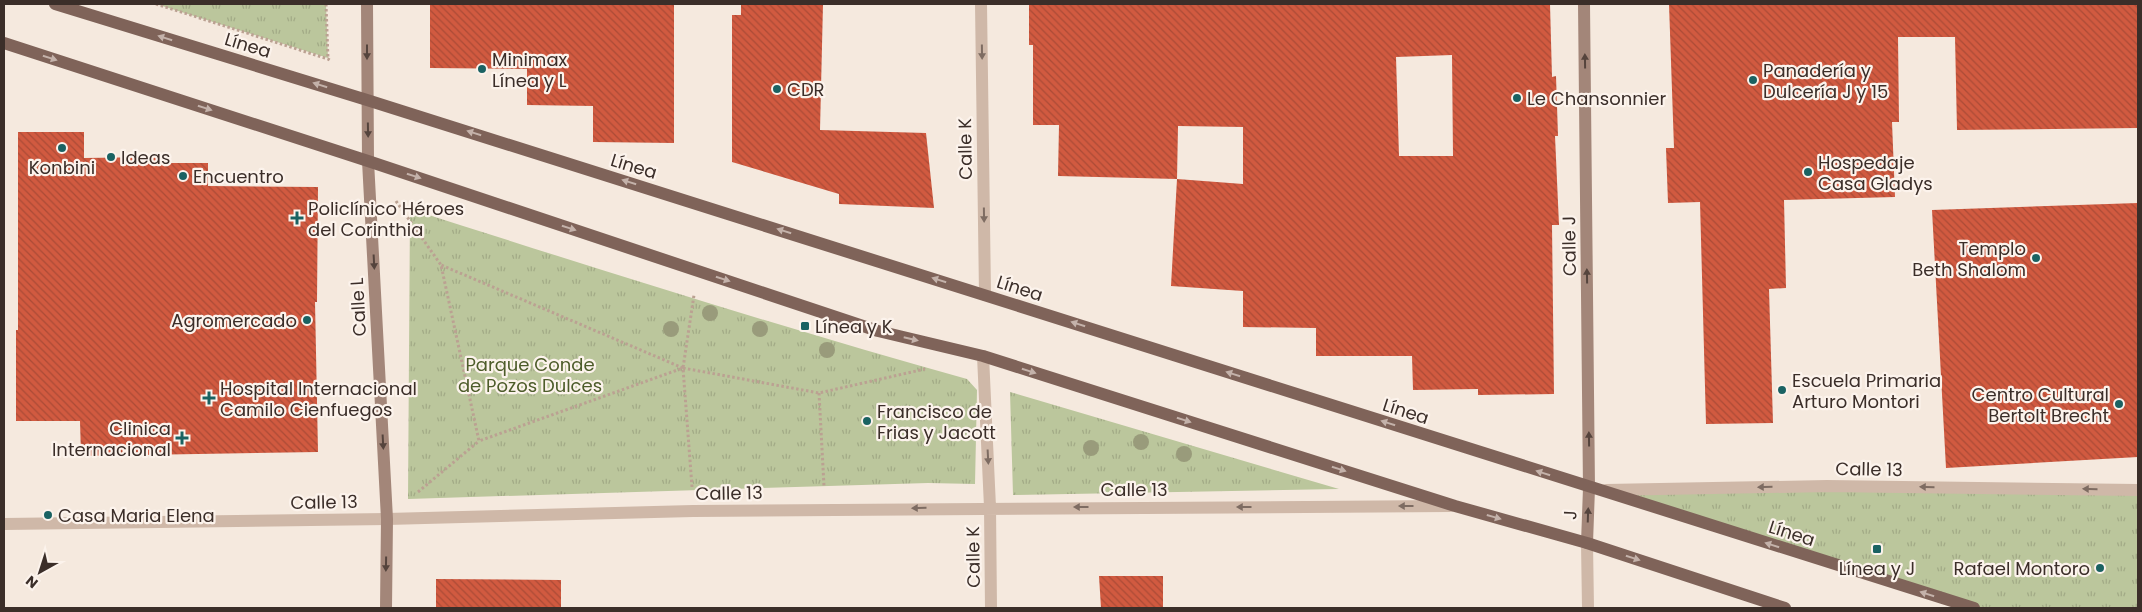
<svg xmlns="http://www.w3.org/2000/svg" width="2142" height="612" viewBox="0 0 2142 612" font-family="Poppins,sans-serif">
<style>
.park{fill:url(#park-tufts)}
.building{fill:url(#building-back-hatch);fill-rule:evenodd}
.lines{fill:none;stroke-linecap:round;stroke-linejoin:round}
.path{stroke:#bba192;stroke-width:3;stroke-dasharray:2.5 2.5;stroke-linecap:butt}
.street{stroke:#cfb8a8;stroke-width:12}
.secondary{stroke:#a38679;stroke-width:12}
.primary{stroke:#7f6359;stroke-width:12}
.tree{fill:#999b7b}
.oneway{fill:#c4b2aa}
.oneway2{fill:#55443d}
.oneway3{fill:#7e6c62}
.poi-dot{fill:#1a6262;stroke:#fcf3ec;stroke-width:2}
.labels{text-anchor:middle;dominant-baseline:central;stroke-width:4.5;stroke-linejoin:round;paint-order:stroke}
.street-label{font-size:18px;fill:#3b2e29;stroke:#fcf3ec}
.poi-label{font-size:18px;fill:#3b2e29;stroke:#fcf3ec;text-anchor:start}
.park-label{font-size:18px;fill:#4d5c2a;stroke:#fcf3ec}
</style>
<defs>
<pattern id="park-tufts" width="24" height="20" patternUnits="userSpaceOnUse" patternTransform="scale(1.25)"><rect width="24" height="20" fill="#bbc69c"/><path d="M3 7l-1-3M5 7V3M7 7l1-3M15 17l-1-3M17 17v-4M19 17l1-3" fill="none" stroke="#a2aa86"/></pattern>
<pattern id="building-back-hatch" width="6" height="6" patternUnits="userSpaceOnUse" patternTransform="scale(1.25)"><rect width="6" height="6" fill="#d15a40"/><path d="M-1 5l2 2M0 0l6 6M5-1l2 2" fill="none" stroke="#ab4b36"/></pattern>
</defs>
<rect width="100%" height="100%" fill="#f5e9de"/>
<path class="park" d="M 156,4 L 326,4 L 328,59 L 328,58 Z
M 410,209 C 595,268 780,327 967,379 L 977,390 L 975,484 L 928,483 L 408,499 Z
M 1010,392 L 1339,489 L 1013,495 Z
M 1600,490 L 2138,490 L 2138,608 L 1974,608 Z"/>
<path class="building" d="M 430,4 L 674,4 L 674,143 L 593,142 L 593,106 L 527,105 L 527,69 L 430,68 Z
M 741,4 L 823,4 L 820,130 L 926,133 L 934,208 L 839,204 L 839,194 L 732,162 L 732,15 L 741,15 Z
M 1029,4 L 1550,4 L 1552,77 L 1556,76 L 1558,136 L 1555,136 L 1559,225 L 1552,225 L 1554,394 L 1478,395 L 1478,389 L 1413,390 L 1412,356 L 1316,356 L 1316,328 L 1243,327 L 1243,291 L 1171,286 L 1177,179 L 1058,176 L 1059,125 L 1033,125 L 1033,45 L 1029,45 ZM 1452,55 L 1453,156 L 1399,156 L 1396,57 ZM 1178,126 L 1243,127 L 1243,184 L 1177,179 Z
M 1669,4 L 2138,4 L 2138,128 L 1957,130 L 1955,37 L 1898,37 L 1899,122 L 1892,122 L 1895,197 L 1784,200 L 1786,288 L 1769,289 L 1773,423 L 1706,424 L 1700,202 L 1668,203 L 1666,148 L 1674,148 Z
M 18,132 L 84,132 L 84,158 L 157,157 L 157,163 L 208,163 L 208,186 L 318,187 L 317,302 L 315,302 L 318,452 L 81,456 L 80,421 L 16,421 L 16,330 L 18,330 Z
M 2138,203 L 2138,457 L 1946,468 L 1932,210 Z
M 1099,576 L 1163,576 L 1163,608 L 1101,608 Z
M 436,579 L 561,580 L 561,608 L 436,608 Z"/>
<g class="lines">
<path class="path" d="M 156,4 L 328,59 L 331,61
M 326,4 L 328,59
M 396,201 L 441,265 L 479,441 L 683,368 L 441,265
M 683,368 L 819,393 L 925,369
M 819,393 L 824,486
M 692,487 L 683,368 L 694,295
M 418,492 L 479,441"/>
<path class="street" d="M 981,4 L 985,295
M 983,356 L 990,507 L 991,608
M 1606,490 L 1827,486 L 2138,490
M 4,524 L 387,519 L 693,511 L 1450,506
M 1587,543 L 1588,608"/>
<path class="secondary" d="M 367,4 L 368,161 L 387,519 L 386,608
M 1584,4 L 1589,488 L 1587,543"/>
<path class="primary" d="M 55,4 L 367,100 L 1974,608
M 4,43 L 368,161 L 878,331 L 983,356 L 1455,506 L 1587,543 L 1785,608"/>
</g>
<g class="tree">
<circle cx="710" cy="313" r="8"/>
<circle cx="671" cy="329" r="8"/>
<circle cx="760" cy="329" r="8"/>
<circle cx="827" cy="350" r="8"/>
<circle cx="1141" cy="442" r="8"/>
<circle cx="1091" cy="448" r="8"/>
<circle cx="1184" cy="454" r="8"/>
</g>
<defs><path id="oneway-solid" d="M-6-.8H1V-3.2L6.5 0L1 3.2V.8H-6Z" transform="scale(1.25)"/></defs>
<g class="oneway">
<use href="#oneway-solid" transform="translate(165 38) rotate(-163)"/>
<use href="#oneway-solid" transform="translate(50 58) rotate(18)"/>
<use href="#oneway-solid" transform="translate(320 85) rotate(-163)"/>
<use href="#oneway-solid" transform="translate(205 108) rotate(18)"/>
<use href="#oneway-solid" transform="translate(474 133) rotate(-163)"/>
<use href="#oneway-solid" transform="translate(414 176) rotate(18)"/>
<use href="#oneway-solid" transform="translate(629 182) rotate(-163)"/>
<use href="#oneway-solid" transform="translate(569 228) rotate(18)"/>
<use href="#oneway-solid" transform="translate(784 231) rotate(-163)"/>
<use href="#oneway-solid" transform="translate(723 279) rotate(18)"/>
<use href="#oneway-solid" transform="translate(939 280) rotate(-163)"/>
<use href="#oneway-solid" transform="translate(1078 324) rotate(-162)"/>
<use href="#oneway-solid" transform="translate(911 339) rotate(13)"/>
<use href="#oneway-solid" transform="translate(1029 371) rotate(18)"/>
<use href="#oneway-solid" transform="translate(1233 374) rotate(-162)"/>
<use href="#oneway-solid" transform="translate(1184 420) rotate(18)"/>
<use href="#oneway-solid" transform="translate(1388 423) rotate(-162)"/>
<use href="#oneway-solid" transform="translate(1339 469) rotate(18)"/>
<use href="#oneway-solid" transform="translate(1543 473) rotate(-162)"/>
<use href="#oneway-solid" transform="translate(1494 517) rotate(16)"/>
<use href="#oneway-solid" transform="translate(1772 545) rotate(-162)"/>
<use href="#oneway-solid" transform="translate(1633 558) rotate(18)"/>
<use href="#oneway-solid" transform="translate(1927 594) rotate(-162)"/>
</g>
<g class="oneway2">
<use href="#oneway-solid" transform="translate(367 52) rotate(90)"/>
<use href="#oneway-solid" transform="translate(1585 61) rotate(-91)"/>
<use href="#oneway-solid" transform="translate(368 130) rotate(89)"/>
<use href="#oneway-solid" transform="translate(374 262) rotate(87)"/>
<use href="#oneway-solid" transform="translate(1587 276) rotate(-91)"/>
<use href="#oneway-solid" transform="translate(1589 439) rotate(-91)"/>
<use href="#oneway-solid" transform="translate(383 442) rotate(87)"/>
<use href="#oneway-solid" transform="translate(1588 515) rotate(-88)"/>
<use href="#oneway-solid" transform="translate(386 564) rotate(91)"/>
</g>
<g class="oneway3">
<use href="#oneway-solid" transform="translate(982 52) rotate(89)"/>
<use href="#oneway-solid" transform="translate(984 215) rotate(89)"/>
<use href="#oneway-solid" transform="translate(988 457) rotate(87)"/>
<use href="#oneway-solid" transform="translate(1765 487) rotate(179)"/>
<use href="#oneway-solid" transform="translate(1927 487) rotate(-179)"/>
<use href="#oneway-solid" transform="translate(2090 489) rotate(-179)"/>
<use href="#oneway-solid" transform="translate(1406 506) rotate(180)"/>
<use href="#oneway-solid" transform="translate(1081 507) rotate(180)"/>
<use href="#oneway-solid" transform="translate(1244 507) rotate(180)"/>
<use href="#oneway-solid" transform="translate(919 508) rotate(179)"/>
</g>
<g class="poi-dot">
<circle cx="482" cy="69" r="5"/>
<circle cx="1753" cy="80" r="5"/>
<circle cx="777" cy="89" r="5"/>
<circle cx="1517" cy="98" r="5"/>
<circle cx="62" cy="148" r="5"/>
<circle cx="111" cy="157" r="5"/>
<circle cx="1808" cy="172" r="5"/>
<circle cx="183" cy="176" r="5"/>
<path d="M294.5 210.5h5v5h5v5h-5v5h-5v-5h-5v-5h5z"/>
<circle cx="2036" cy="258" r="5"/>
<circle cx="307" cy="320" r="5"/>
<rect x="800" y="321" width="10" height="10" rx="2.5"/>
<circle cx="1782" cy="390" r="5"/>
<path d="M206.5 390.5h5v5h5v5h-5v5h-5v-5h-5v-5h5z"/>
<circle cx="2119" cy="404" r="5"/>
<circle cx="867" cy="421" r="5"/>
<path d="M179.5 430.5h5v5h5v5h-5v5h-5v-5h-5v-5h5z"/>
<circle cx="48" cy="515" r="5"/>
<rect x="1872" y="544" width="10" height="10" rx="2.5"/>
<circle cx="2100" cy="568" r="5"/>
</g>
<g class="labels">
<g class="street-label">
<text transform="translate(248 45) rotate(17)">Línea</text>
<text transform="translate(965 149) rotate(-91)">Calle K</text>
<text transform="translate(634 166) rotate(17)">Línea</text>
<text transform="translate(1569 246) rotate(-91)">Calle J</text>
<text transform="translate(1020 288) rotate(18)">Línea</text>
<text transform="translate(358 307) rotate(-93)">Calle L</text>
<text transform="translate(1406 411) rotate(18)">Línea</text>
<text transform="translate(1869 469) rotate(1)">Calle 13</text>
<text x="1134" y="489">Calle 13</text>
<text transform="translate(729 493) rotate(-1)">Calle 13</text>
<text transform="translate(324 502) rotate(-1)">Calle 13</text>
<text transform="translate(1570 515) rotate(-88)">J</text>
<text transform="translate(1792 533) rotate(18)">Línea</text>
<text transform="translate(973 557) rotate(-91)">Calle K</text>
</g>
<g class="poi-label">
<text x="492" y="59">Minimax<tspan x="492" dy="21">Línea y L</tspan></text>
<text x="1763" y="70">Panadería y<tspan x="1763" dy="21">Dulcería J y 15</tspan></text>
<text x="787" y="89">CDR</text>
<text x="1527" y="98">Le Chansonnier</text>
<text x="121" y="157">Ideas</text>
<text x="1818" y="162">Hospedaje<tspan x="1818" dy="21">Casa Gladys</tspan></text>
<text x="62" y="167" text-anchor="middle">Konbini</text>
<text x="193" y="176">Encuentro</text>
<text x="308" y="208">Policlínico Héroes<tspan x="308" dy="21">del Corinthia</tspan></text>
<text x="2026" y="248" text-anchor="end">Templo<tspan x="2026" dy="21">Beth Shalom</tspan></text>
<text x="297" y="320" text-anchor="end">Agromercado</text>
<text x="815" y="326">Línea y K</text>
<text x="1792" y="380">Escuela Primaria<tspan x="1792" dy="21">Arturo Montori</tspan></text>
<text x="220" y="388">Hospital Internacional<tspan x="220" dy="21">Camilo Cienfuegos</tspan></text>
<text x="2109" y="394" text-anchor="end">Centro Cultural<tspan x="2109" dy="21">Bertolt Brecht</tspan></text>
<text x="877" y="411">Francisco de<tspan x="877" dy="21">Frias y Jacott</tspan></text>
<text x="171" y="428" text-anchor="end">Clinica<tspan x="171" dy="21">Internacional</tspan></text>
<text x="58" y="515">Casa Maria Elena</text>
<text x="1877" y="568" text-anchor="middle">Línea y J</text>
<text x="2090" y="568" text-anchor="end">Rafael Montoro</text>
</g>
<g class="park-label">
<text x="530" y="364">Parque Conde<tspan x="530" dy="21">de Pozos Dulces</tspan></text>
</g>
</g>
<rect width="2142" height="612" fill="none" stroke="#3b2e29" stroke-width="10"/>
<g transform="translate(40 572) rotate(219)" stroke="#fcf3ec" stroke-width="4" paint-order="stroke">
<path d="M0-4L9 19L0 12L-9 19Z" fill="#3b2e29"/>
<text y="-8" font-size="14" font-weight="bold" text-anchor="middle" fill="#3b2e29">N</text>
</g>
</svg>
